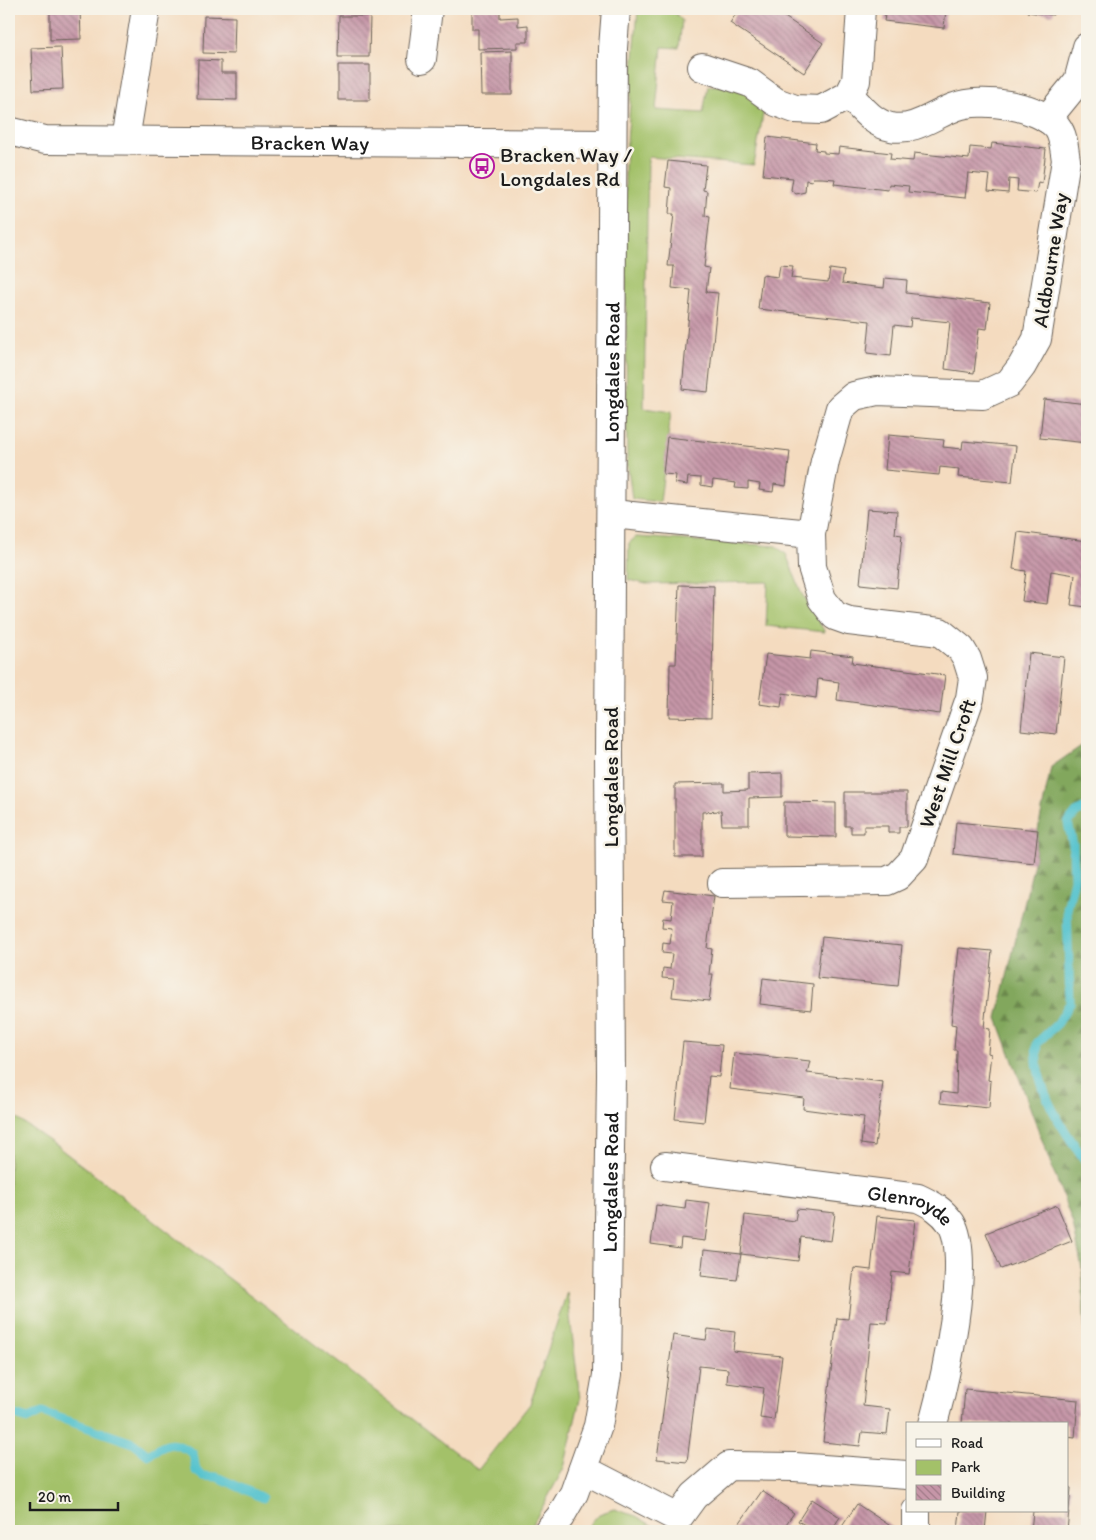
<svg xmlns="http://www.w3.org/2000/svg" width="1096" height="1540" viewBox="0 0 1096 1540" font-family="Itim,sans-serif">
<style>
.green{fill:#a3c169;stroke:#606e42}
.forest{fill:url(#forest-firs);stroke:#4f623c}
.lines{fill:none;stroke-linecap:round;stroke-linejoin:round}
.stream{stroke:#57c3ce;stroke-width:9}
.building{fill:url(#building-back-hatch)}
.minor-casing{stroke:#685f55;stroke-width:30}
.minor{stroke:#fff;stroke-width:28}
.labels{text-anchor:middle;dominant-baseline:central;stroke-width:5;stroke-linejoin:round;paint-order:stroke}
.street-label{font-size:21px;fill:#1c1c1c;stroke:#f7f3e8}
.poi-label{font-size:21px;fill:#1c1c1c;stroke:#f7f3e8;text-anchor:start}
</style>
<defs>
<pattern id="forest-firs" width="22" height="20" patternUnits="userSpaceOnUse" patternTransform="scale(1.25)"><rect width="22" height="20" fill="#82a75d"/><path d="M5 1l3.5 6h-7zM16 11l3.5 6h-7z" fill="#6a874c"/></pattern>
<pattern id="building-back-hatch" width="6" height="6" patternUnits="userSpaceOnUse" patternTransform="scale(1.25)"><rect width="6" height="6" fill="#c696a8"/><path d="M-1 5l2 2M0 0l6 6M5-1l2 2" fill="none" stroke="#a07a88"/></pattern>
</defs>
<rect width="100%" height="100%" fill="#f7f3e8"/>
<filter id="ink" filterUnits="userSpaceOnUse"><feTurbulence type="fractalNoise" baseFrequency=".02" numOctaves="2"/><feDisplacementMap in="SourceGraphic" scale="10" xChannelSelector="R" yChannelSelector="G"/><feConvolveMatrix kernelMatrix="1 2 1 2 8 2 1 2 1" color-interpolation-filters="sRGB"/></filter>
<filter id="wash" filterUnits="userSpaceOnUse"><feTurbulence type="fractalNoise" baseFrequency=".0096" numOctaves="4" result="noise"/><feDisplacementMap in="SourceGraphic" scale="20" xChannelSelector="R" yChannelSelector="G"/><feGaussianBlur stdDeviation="1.12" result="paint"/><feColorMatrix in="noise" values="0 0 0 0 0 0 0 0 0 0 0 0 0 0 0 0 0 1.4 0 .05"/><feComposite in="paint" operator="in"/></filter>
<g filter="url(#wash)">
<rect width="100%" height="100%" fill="#f4dbbf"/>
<path class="green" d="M 638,9 L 671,9 L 682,20 L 679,48 L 662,47 L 656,110 L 703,113 L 708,86 C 736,84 744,90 764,109 L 754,165 L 648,157 L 644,408 L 671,412 L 660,502 L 632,499 L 627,460 L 625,165 Z
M 636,537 L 776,546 L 786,554 L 802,594 L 825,632 L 766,626 L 768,582 L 646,584 L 628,580 L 629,543 Z
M 9,1113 L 58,1147 L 478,1470 L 530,1404 L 567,1292 L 580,1399 L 564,1468 L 529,1531 L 9,1531 Z
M 614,1509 L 636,1516 L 653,1526 L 653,1531 L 584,1531 L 599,1514 Z"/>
<path class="forest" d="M 1087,742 L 1087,1385 L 1082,1269 L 1073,1224 L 997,1018 L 1034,863 L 1038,830 L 1051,767 Z"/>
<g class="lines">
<path class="stream" d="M 1087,807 L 1076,813 L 1068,823 L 1073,845 L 1074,879 L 1067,909 L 1070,1003 L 1058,1023 L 1037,1043 C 1032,1086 1063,1130 1087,1163
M 9,1413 L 28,1419 L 42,1412 L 133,1443 L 148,1455 C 169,1442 171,1440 193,1453 L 196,1471 L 203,1476 L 217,1477 L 263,1498"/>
</g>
<g id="blocks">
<path class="building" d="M 50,9 L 80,9 L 81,39 L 50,40 Z
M 472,9 L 500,9 L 500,18 L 518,17 L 518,26 L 528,25 L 528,42 L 517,42 L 517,48 L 478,49 L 478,29 L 472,29 Z
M 739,9 L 773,9 L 823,43 L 804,73 L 730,23 Z
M 886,9 L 946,9 L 944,28 L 884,21 Z
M 1028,9 L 1054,9 L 1053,15 L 1027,12 Z
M 204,16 L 235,17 L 234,54 L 203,53 Z
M 339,16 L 370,16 L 369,57 L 338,57 Z
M 61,47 L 63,89 L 33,90 L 31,48 Z
M 512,51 L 512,95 L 481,95 L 480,52 Z
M 198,60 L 221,61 L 221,73 L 237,73 L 237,100 L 197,99 Z
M 338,65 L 370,65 L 370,100 L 338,100 Z
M 767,137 L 816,143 L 815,150 L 824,151 L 824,153 L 838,154 L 839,147 L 891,153 L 890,159 L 913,161 L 914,153 L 969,159 L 970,147 L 991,149 L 992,143 L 1046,149 L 1042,183 L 1038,182 L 1036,193 L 1017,191 L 1018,180 L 1009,179 L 1008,193 L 988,191 L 990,175 L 968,173 L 965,198 L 908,192 L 909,186 L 889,184 L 888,190 L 834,184 L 835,179 L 822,178 L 813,178 L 812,181 L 806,180 L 805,192 L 796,194 L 791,190 L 793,178 L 763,175 Z
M 668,161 L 706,165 L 703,190 L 707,191 L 705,216 L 710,217 L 704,267 L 709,268 L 706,292 L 718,293 L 708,392 L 682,389 L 691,290 L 672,288 L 674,266 L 668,266 L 674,214 L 669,214 L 671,188 L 665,187 Z
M 780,265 L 793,266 L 791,278 L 828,282 L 830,269 L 844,271 L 842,283 L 884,288 L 885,278 L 907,280 L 906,293 L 990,303 L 987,329 L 979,328 L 974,373 L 945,369 L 950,322 L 911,318 L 910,327 L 894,325 L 891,356 L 867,353 L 870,321 L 758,309 L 762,275 L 778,277 Z
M 1086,333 L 1087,333 L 1087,350 L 1084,350 Z
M 1044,399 L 1087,404 L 1087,443 L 1040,438 Z
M 888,435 L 944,440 L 943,447 L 962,449 L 963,441 L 1016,446 L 1012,482 L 958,477 L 959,469 L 940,467 L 939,475 L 885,470 Z
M 667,437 L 790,451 L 786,486 L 774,484 L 773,492 L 759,490 L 760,484 L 748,482 L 748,489 L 735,488 L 736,483 L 713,480 L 712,487 L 701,485 L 701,478 L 688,477 L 687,485 L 675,483 L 676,475 L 663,474 Z
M 867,509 L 897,511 L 895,534 L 902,535 L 897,588 L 860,584 Z
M 1018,532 L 1087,541 L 1087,607 L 1071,605 L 1075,575 L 1051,571 L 1047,604 L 1022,601 L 1026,571 L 1013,569 Z
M 679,585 L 714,586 L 711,718 L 669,717 L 670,664 L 676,664 Z
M 811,651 L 853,656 L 852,663 L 945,675 L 940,714 L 837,700 L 839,682 L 818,679 L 816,698 L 783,693 L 781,707 L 759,704 L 766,654 L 810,659 Z
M 1029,653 L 1064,657 L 1056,734 L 1021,730 Z
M 782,773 L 782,797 L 749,798 L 749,825 L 722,825 L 721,811 L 702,812 L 702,857 L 675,857 L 675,784 L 724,783 L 724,791 L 748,790 L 748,774 Z
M 845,792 L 907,792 L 907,827 L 899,827 L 899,833 L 888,833 L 888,826 L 864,826 L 864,833 L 851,833 L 851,826 L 845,826 Z
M 784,802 L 836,803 L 836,837 L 784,836 Z
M 956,822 L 1038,830 L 1034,863 L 953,854 Z
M 665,890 L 714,896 L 707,948 L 712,949 L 709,974 L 713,974 L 709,1001 L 672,997 L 674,979 L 662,978 L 663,968 L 670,969 L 672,954 L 662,953 L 663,943 L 670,944 L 672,928 L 662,927 L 663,918 L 671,919 L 673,901 L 663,900 Z
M 822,937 L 902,945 L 898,986 L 817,978 Z
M 959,948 L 992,951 L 984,1028 L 990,1029 L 988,1053 L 991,1054 L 988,1080 L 991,1081 L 989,1108 L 940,1103 L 941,1092 L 956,1094 L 957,1050 L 954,1050 L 956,1025 L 951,1024 Z
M 763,978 L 813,984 L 811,1010 L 760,1004 Z
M 683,1042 L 722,1045 L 719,1077 L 709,1076 L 704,1122 L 675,1119 Z
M 734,1053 L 810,1061 L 807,1073 L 883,1082 L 875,1146 L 861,1144 L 864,1117 L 803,1109 L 804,1098 L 730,1089 Z
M 686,1200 L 710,1203 L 705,1241 L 681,1238 L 680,1248 L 651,1244 L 656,1205 L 685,1209 Z
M 1057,1205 L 1072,1241 L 1001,1269 L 986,1233 Z
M 797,1209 L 835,1213 L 831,1241 L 801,1237 L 798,1261 L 741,1254 L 737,1280 L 701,1276 L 704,1250 L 741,1254 L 745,1215 L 795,1221 Z
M 877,1216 L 915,1220 L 909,1274 L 892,1272 L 887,1323 L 871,1322 L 863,1406 L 890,1409 L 887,1434 L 862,1432 L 860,1446 L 823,1442 L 837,1318 L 848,1319 L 854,1268 L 871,1270 Z
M 708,1329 L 735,1332 L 733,1351 L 782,1356 L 774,1420 L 760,1418 L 764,1388 L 727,1383 L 728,1369 L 699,1366 L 687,1462 L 657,1459 L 673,1335 L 706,1340 Z
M 965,1389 L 1078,1400 L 1075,1438 L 1067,1437 L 1067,1424 L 962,1424 Z
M 1067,1487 L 1071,1488 L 1067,1531 L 1031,1531 L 1033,1511 L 1067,1511 Z
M 762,1491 L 794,1513 L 781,1531 L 734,1531 Z
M 812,1499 L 840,1517 L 831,1531 L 815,1531 L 798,1521 Z
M 857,1504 L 898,1531 L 839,1531 Z
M 960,1511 L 987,1511 L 985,1531 L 958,1531 Z"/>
</g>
</g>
<g filter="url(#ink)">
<use href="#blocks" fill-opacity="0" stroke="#685f55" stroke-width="1"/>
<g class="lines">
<defs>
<g id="minor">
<path d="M 422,59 L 428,9"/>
<path d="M 702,67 L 750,83 L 776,102 L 795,109 L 821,110 L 849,95 C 861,107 873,124 891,127 C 914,132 935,114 955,107 C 981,97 1038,105 1057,127 C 1064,136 1064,149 1066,160 L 1037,339 L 1022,366 L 1009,383 L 983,395 L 877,391 L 854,396 L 840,408 L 825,461 L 811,534 L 812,567 L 822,599 L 835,616 L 849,621 L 940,632 L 961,649 L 967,659 L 973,678 L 970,698 L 914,859 L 898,876 L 887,881 L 722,883"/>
<path d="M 849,95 L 856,81 L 861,9"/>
<path d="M 1047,119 L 1078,81 L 1087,47"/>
<path id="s1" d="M 9,131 L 45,140 L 612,144"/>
<path d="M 125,140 L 146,9"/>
<path d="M 612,514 L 811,534"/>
<path id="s2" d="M 665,1166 L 918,1198 C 931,1204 942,1210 951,1223 C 973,1257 944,1384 933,1424"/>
<path d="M 583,1469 L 678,1518 L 694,1496 L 729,1466 L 795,1467 L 907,1475"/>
<path id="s3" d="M 548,1531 L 560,1517 L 574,1493 L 598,1426 L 607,1375 L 611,1075 L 609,753 L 613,48 L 616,9"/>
<path d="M 916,1531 L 916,1511"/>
</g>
</defs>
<use href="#minor" class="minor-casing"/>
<use href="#minor" class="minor"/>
</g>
</g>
<defs>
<symbol id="bus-ring" viewBox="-11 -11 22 22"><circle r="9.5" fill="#f7f3e8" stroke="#b5179e" stroke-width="1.5"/><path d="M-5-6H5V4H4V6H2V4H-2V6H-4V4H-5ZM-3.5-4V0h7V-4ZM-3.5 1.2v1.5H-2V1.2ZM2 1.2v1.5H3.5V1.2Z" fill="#b5179e"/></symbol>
</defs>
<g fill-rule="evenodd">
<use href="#bus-ring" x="468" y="152" width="28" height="28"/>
</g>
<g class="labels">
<g class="street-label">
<text stroke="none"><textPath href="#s1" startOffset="302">Bracken Way</textPath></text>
<text transform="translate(1050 260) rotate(-81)">Aldbourne Way</text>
<text stroke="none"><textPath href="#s3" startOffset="1172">Longdales Road</textPath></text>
<text transform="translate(947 763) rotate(-71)">West Mill Croft</text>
<text transform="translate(610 777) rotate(-90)">Longdales Road</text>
<text stroke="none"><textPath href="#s3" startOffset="362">Longdales Road</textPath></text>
<text stroke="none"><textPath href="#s2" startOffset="250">Glenroyde</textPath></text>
</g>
<g class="poi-label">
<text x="500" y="154">Bracken Way /<tspan x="500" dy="24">Longdales Rd</tspan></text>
</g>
</g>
<rect width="1096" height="1540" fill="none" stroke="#f7f3e8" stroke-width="30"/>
<rect x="906" y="1422" width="162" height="90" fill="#f7f3e8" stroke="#9f9d96"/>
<rect x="916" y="1439" width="25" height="8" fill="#ffffff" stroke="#9f9d96"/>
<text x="951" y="1448" font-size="15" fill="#1c1c1c">Road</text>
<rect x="916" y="1460" width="25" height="15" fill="#a3c169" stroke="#9f9d96"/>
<text x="951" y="1472" font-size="15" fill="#1c1c1c">Park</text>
<rect x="916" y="1485" width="25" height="15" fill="url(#building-back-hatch)" stroke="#9f9d96"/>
<text x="951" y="1498" font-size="15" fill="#1c1c1c">Building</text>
<path d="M30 1502v8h88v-8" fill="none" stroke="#1c1c1c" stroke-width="2.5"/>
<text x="38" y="1502" font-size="15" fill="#1c1c1c" stroke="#f7f3e8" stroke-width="4" paint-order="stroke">20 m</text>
</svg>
